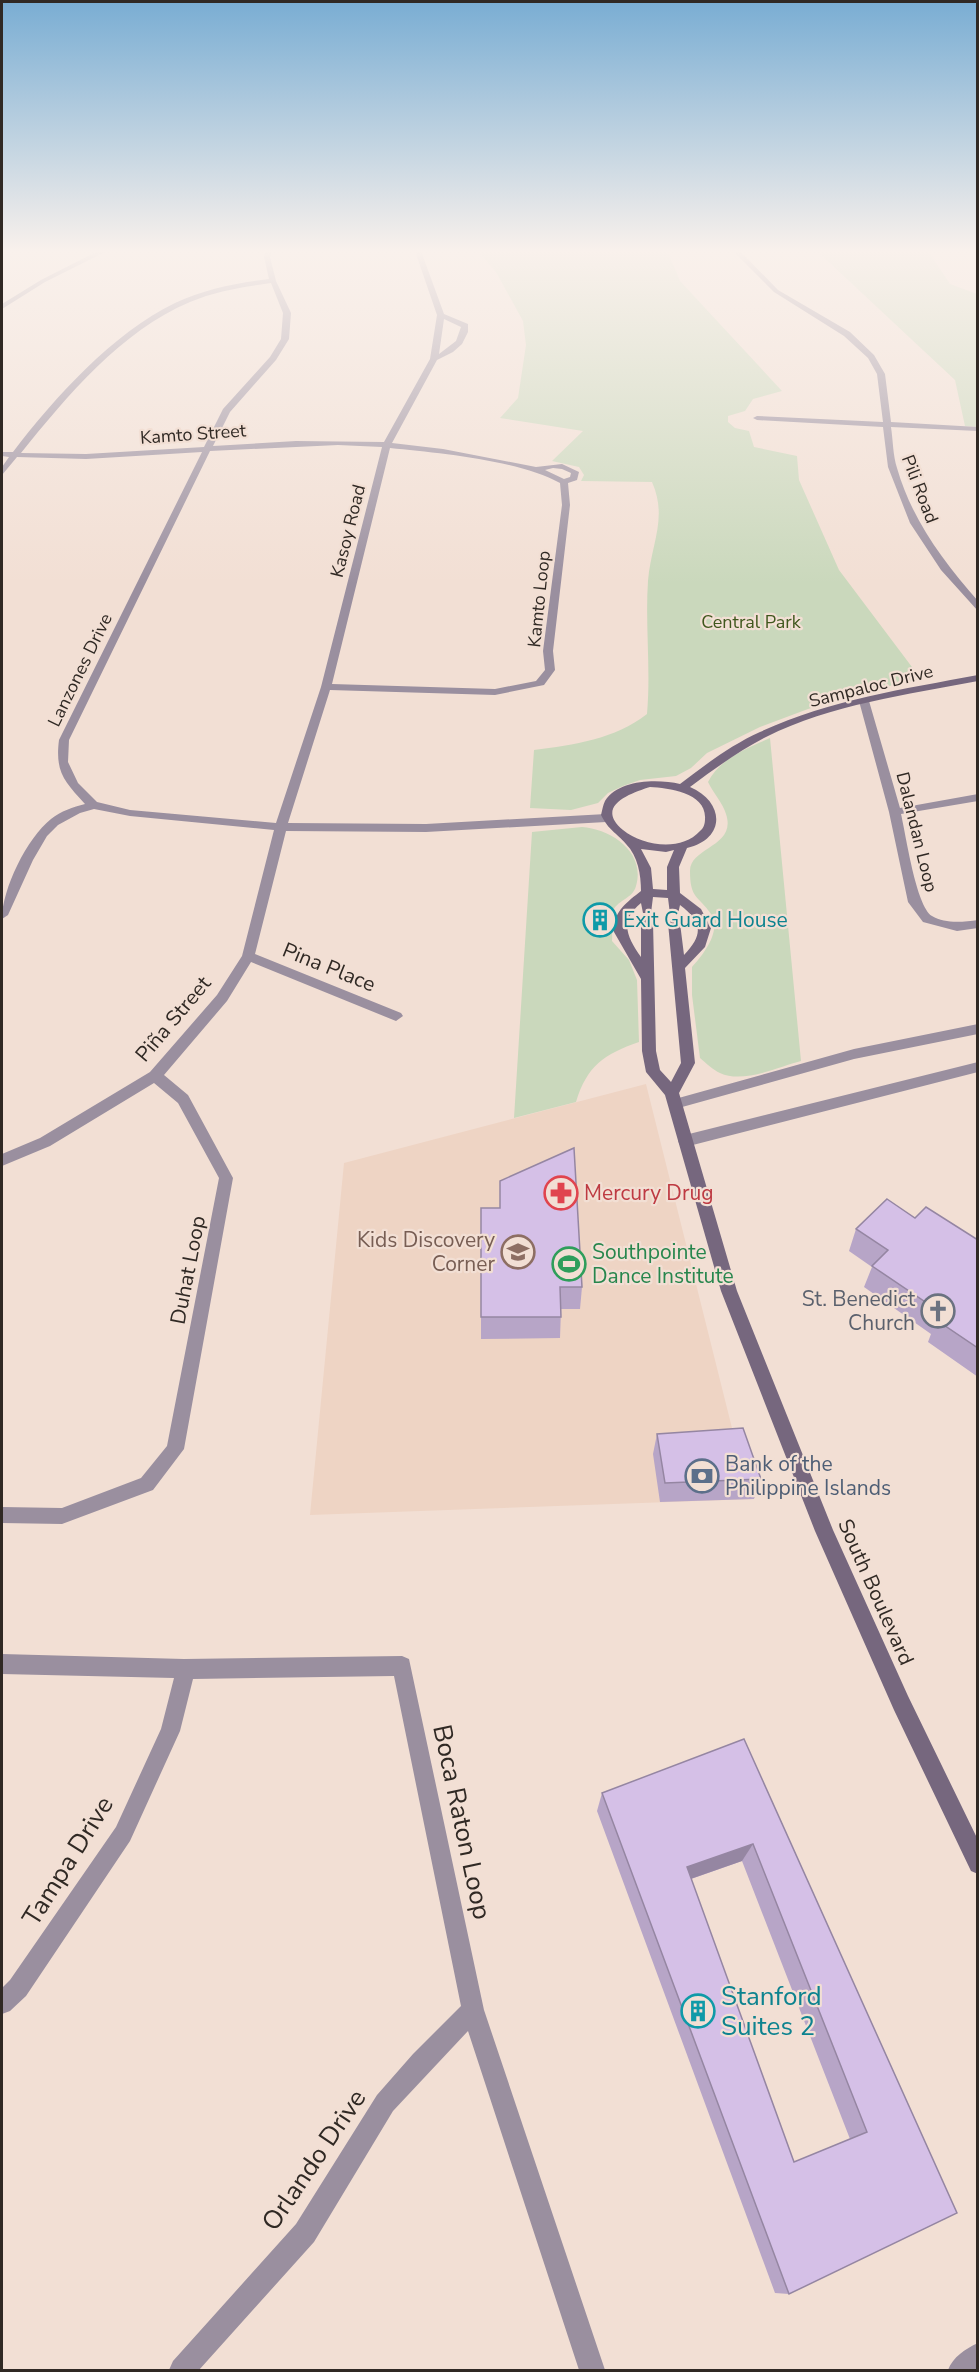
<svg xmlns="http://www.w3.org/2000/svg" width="979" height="2372" viewBox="0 0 979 2372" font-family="'Nunito Sans',sans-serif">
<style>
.built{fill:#eed4c4}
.green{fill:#cad8bc}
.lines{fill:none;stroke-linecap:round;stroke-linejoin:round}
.street{fill:#9a8f9f;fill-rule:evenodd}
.secondary{fill:#76677e;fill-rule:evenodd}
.wall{fill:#b7a5c7;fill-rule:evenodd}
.shaded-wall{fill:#9586a2}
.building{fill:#d5c0e7;stroke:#9586a2;stroke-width:1.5;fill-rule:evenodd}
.labels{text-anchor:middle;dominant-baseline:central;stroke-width:4.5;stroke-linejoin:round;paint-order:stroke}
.far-street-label{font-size:18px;fill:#302924;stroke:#f2dfd4}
.far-park-label{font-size:18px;fill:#3f571d;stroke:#f2dfd4}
.culture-label{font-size:21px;fill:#0d838f;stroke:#f2dfd4;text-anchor:start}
.street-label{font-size:21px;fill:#302924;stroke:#f2dfd4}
.health-label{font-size:21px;fill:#be3a42;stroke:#f2dfd4;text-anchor:start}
.education-label{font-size:21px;fill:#785e54;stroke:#f2dfd4;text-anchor:end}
.leisure-label{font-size:21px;fill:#27864d;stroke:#f2dfd4;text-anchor:start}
.worship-label{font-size:21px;fill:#5b616d;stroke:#f2dfd4;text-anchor:end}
.service-label{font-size:21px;fill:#4e5e75;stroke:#f2dfd4;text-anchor:start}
.near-street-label{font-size:26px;fill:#302924;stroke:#f2dfd4}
.near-culture-label{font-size:26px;fill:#0d838f;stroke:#f2dfd4;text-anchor:start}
</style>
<rect width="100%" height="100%" fill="#f2dfd4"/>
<path class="built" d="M 646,1084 L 737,1448 L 754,1499 L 310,1515 L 344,1163 Z"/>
<path class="green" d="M 478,251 L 665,251 L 669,255 L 680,281 L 782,391 L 753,399 L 745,411 L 728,416 L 728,422 L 735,428 L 749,431 L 754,447 L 797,456 L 799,480 L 839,570 L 921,679 L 880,688 L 808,709 L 760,727 L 707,753 L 691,768 L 676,776 L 640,780 L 623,786 L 608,793 L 598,803 L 571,810 L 530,808 L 534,750 C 574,745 615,739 647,714 C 651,669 645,625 648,581 C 651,544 668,518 652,482 L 581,481 L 584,475 L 579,467 L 552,461 L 583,431 L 500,418 L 518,398 L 526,345 L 523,321 L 496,272 Z
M 817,251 L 928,251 L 950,284 L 977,294 L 977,427 L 965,426 L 955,380 Z
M 770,738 L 801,1061 C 778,1067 743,1084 720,1073 C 713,1070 706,1063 700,1058 L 692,995 L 692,967 C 703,955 722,931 711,914 C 698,895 690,899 690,871 C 690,847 737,847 726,814 C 723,803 713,793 708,782 C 720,758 748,748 770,738 Z
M 582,827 C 611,829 646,852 636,886 C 633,899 616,900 612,913 C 610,921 613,933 612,941 L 629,960 L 637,980 L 639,1042 C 604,1054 587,1066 576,1102 L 514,1118 L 532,832 Z"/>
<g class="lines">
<path class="street" d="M 98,251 L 107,251 L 45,282 L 2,309 L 2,304 L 41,280 Z
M 266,251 L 272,251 L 270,257 L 276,281 L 291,313 L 289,339 L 276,360 L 230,412 L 213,446 L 296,441 L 384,442 L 430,359 L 437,315 L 415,251 L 421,251 L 444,314 L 468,324 L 468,332 L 462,344 L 453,352 L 437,360 L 392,443 L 443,449 L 536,467 L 562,464 L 579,472 L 577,480 L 568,483 L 570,505 L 553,651 L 555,670 L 544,685 L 495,695 L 330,690 L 288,823 L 426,824 L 606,814 L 612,818 L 606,822 L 426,832 L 286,831 L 255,954 L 401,1013 L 403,1016 L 396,1021 L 391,1019 L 251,962 L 227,1001 L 164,1075 L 188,1095 L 233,1178 L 184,1449 L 153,1490 L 62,1524 L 2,1523 L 2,1507 L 62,1508 L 141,1478 L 167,1446 L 219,1178 L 178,1103 L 154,1083 L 50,1146 L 2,1166 L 2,1154 L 40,1138 L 150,1072 L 217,995 L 242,956 L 274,830 L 130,816 L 94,809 L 80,813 L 58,825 L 47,836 L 33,860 L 8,915 L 2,919 C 2,889 27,838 51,819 C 61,811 73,807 85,804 C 64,781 55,772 59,740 L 202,452 L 86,459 L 17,457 L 2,475 L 2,467 L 9,457 L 2,456 L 2,452 L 13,452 C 54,398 113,333 175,303 C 205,289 237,283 269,279 L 264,257 ZM 271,283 L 283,313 L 281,339 L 270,357 L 223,409 L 204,447 L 86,454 L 21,453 C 67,396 121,331 190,302 C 216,291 243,287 271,283 ZM 444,319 L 461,327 L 456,341 L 439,354 ZM 338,445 L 382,447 L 321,687 L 276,823 L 130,810 L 97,802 L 78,783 L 68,762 L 69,740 L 210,451 ZM 390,448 C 439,453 518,460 560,483 L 562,505 L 543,651 L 545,670 L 536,681 L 495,689 L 332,684 ZM 553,468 L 562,469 L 571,473 L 570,477 L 564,479 L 545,470 Z
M 733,251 L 740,251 L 778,290 L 850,332 L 874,355 L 885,374 L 891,422 L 978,427 L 978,431 L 891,427 C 893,440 893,456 897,468 C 912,520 943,561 978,601 L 978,611 L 941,570 L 910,523 L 888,467 L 883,427 L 757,420 L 753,418 L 757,416 L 883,422 L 877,374 L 868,358 L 844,336 L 774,292 Z
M 864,698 L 869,701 L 900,808 L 978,794 L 978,801 L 901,814 C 906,835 916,906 932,916 C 945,924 963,922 978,920 L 978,928 L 957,931 L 923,922 L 908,902 L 889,812 L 859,701 Z
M 978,1024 L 978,1034 L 854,1059 L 675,1109 L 668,1104 L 675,1099 L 854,1049 Z
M 978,1062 L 978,1072 L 685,1147 L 680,1145 L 678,1141 L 680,1137 L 685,1135 Z
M 2,1654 L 184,1659 L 402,1656 L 409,1659 L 484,2010 L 605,2370 L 579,2370 L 468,2031 L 393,2111 L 314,2242 L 199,2370 L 169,2370 L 173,2361 L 296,2224 L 377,2095 L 413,2054 L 461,2006 L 394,1676 L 193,1679 L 180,1731 L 130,1841 L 26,1996 L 10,2011 L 2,2014 L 2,1988 L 10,1980 L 116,1827 L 161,1729 L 174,1678 L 2,1674 Z
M 978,2343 L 978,2370 L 948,2370 C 953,2357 965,2349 978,2343 Z"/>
<path class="secondary" d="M 978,675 L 978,681 C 906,695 832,704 766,737 C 739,751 714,769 690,787 C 725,802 726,839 687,848 L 679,867 L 680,893 L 701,909 L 711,928 L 705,947 L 685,968 L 695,1063 L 679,1093 L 737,1291 L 833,1530 L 908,1696 L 978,1840 L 978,1874 L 971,1871 L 894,1710 L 815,1531 L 721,1291 L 665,1095 L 646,1072 L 642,1051 L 641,979 L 614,932 C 612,913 627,902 641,891 C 641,875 638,856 626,844 C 616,832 609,831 601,815 C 602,811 603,805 605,801 C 619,779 658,779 680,784 C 705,765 731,745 760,732 C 829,700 904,689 978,675 ZM 650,787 C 669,788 707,793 705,819 C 705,823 704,828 700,831 C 681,852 643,846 623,830 C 594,806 631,793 650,787 ZM 641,849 L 666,852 L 674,850 L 667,867 L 667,890 L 653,889 L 651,868 ZM 653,897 L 668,898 L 670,914 L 678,914 L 680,905 C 702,922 704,934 684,955 L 680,923 L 674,919 L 668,923 L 681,1063 L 671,1082 L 660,1070 L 656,1051 L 653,922 L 647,918 L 641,922 L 641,957 C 627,937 619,921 641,903 L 643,913 L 651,913 Z"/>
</g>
<path class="wall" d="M 481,1208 L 582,1287 L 580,1309 L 561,1309 L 560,1338 L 481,1339 Z
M 915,1218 L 978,1240 L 978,1377 L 928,1342 L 931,1334 L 864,1287 L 872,1267 L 849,1251 L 856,1229 Z
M 657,1434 L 761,1479 L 754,1499 L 660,1502 L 653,1454 Z
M 744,1739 L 957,2213 L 789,2294 L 775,2293 L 597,1811 L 602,1793 ZM 742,1861 L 850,2139 L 794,2162 L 691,1879 Z"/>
<path class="shaded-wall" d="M 753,1844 L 742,1861 L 679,1883 L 687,1867 Z"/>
<path class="building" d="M 574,1148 L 582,1287 L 560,1287 L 561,1317 L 481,1317 L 481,1208 L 500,1208 L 500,1181 Z
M 887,1199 L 915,1218 L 926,1207 L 978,1240 L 978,1348 L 938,1321 L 943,1314 L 872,1266 L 888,1250 L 856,1229 Z
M 743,1428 L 761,1479 L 665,1483 L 657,1434 Z
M 744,1739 L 957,2213 L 789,2294 L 602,1793 ZM 753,1844 L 867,2132 L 794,2162 L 687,1867 Z"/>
<linearGradient id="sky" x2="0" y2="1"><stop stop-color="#79add3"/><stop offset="0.43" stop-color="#f9f1ec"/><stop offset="1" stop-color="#f9f1ec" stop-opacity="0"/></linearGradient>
<rect width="979" height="584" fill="url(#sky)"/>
<defs>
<symbol id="building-ring" viewBox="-11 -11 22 22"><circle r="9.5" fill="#f2dfd4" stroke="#0f9aa8" stroke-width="1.5"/><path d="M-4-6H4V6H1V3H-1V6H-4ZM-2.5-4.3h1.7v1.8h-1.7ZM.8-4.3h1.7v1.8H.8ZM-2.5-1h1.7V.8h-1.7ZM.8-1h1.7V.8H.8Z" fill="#0f9aa8"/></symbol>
<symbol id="pharmacy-ring" viewBox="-11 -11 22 22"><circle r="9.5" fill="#f2dfd4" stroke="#e0444e" stroke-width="1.5"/><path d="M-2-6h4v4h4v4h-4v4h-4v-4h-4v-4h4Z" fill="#e0444e"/></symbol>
<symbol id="school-ring" viewBox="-11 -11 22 22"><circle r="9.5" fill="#f2dfd4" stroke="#8d6e63" stroke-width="1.5"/><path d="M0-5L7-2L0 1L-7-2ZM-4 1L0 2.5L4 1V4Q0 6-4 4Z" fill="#8d6e63"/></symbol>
<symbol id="stadium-ring" viewBox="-11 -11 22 22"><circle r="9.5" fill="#f2dfd4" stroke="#2e9e5b" stroke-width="1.5"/><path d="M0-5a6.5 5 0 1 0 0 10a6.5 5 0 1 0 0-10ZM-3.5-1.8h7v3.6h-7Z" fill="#2e9e5b"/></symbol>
<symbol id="church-ring" viewBox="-11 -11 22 22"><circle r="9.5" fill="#f2dfd4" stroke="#6b7280" stroke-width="1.5"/><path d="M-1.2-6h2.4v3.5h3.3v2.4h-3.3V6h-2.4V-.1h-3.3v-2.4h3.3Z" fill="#6b7280"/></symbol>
<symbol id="bank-ring" viewBox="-11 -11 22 22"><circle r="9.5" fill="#f2dfd4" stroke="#5c6f8a" stroke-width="1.5"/><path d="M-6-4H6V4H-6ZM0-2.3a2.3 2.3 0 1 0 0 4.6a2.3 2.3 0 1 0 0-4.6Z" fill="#5c6f8a"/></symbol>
</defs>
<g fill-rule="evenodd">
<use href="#building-ring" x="581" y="901" width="38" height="38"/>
<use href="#pharmacy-ring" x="542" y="1174" width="38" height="38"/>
<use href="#school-ring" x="499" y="1233" width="38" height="38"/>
<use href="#stadium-ring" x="550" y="1245" width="38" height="38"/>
<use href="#church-ring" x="919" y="1292" width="38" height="38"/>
<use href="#bank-ring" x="683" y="1457" width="38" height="38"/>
<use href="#building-ring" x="679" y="1992" width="38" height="38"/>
</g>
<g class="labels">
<g class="far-street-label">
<text transform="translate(193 434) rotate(-4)">Kamto Street</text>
<text transform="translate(920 489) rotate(69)">Pili Road</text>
<text transform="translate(348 531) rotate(-76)">Kasoy Road</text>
<text transform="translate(539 599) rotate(-84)">Kamto Loop</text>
<text transform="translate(80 670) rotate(-64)">Lanzones Drive</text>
<text transform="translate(871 686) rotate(-14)">Sampaloc Drive</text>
<text transform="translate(917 832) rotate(76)">Dalandan Loop</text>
</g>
<g class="far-park-label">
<text x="751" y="622">Central Park</text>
</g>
<g class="culture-label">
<text x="623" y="920">Exit Guard House</text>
</g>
<g class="street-label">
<text transform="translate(329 967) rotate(22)">Pina Place</text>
<text transform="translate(173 1019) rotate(-50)">Piña Street</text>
<text transform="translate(188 1270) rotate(-79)">Duhat Loop</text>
<text transform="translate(876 1592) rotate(66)">South Boulevard</text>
</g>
<g class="health-label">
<text x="584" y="1193">Mercury Drug</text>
</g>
<g class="education-label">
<text x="495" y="1240">Kids Discovery<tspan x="495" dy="24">Corner</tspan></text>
</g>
<g class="leisure-label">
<text x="592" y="1252">Southpointe<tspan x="592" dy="24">Dance Institute</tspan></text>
</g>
<g class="worship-label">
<text x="915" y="1299">St. Benedict<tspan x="915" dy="24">Church</tspan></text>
</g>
<g class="service-label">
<text x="725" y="1464">Bank of the<tspan x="725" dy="24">Philippine Islands</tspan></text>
</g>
<g class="near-street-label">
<text transform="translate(462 1822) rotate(78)">Boca Raton Loop</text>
<text transform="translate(68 1861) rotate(-58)">Tampa Drive</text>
<text transform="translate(314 2160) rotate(-56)">Orlando Drive</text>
</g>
<g class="near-culture-label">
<text x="721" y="1996">Stanford<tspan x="721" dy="30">Suites 2</tspan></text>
</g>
</g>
<rect width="979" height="2372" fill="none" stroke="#302924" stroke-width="6"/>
</svg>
